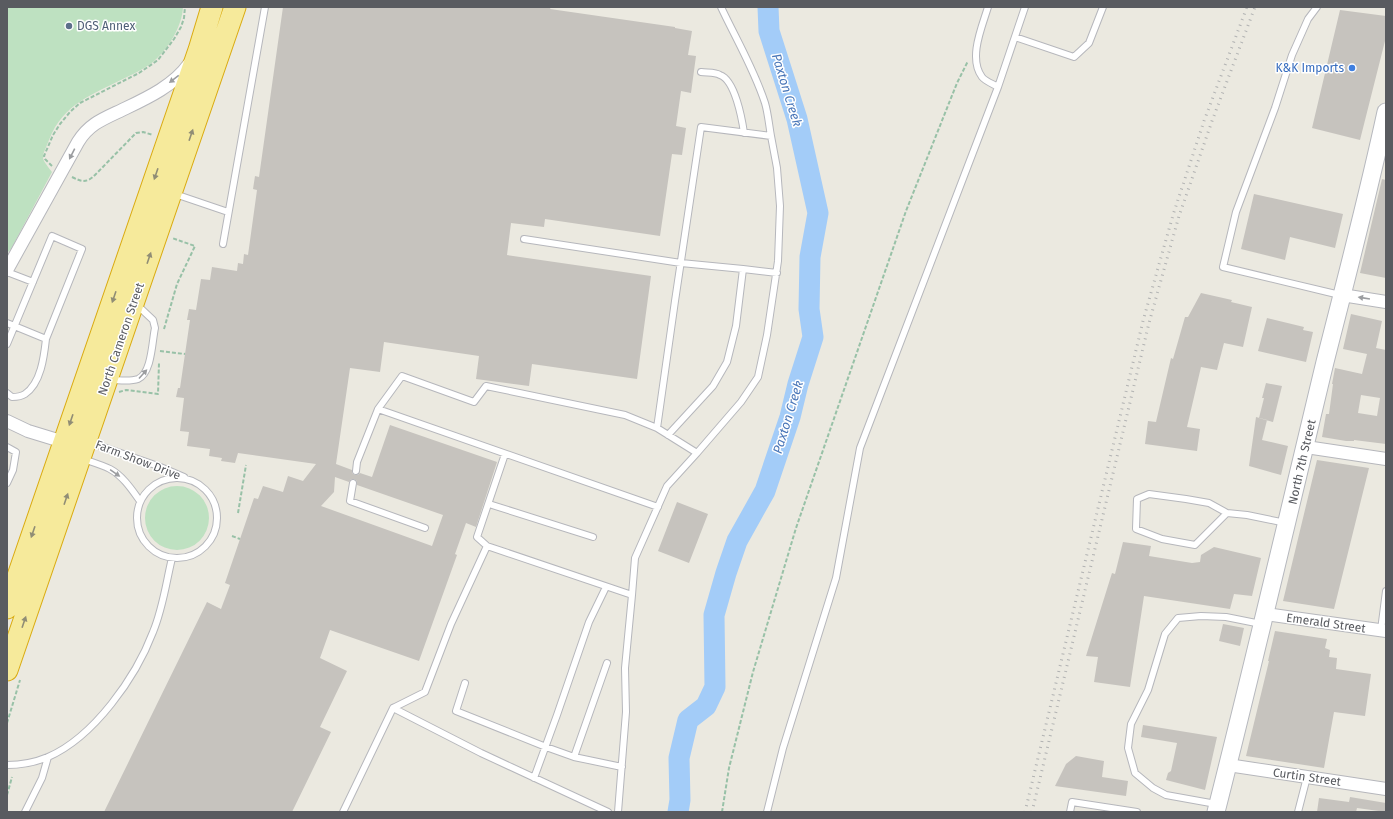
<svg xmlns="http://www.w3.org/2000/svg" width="1393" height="819" viewBox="0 0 1393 819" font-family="'Fira Sans',sans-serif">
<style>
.green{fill:#bee1c1}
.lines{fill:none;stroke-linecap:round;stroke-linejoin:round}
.river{stroke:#a3ccf8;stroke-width:21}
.building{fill:#c6c3be;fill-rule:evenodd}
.service-casing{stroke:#b6b7bc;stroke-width:8}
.minor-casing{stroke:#b6b7bc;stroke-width:14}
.secondary-casing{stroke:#b6b8be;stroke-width:19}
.trunk-casing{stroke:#daab11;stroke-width:23}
.path{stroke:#98c1a7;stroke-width:2;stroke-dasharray:4 2;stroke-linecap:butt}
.service{stroke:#fff;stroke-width:6}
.minor{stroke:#fff;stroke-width:12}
.secondary{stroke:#fff;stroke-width:17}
.trunk{stroke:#f6ea9b;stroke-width:21}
.rail{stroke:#b1b2b2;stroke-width:3;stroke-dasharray:1 5;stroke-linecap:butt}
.oneway{fill:#9b9da0}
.oneway2{fill:#908d75}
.service-dot{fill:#5c6f8a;stroke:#fff;stroke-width:1.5}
.shop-dot{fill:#3f7fe0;stroke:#fff;stroke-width:1.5}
.labels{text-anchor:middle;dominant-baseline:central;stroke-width:3;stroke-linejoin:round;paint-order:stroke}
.service-label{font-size:12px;fill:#4e5e75;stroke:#fff;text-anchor:start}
.shop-label{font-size:12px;fill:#366cbe;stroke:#fff;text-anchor:end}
.street-label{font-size:12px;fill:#595b60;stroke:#fff}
.water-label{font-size:13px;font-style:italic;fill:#4976b8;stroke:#fff}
</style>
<rect width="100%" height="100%" fill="#ebe9e0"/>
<path class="green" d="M 7,7 L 183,7 C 182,27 168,49 153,62 C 145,68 136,73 127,77 C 94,94 63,103 49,140 C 41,160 40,156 52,172 L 11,249 L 7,253 Z
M145 518a32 32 0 1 1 64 0a32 32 0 1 1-64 0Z"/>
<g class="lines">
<path class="river" d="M 678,812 L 680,800 L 679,758 L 688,720 L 706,706 L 715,687 L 714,615 L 726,573 L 737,541 L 765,491 L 790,417 L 798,384 L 813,337 L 809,309 L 810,257 L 818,213 L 797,119 L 769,31 L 768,7"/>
</g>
<path class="building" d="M 283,7 L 551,7 L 550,9 L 675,27 L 675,28 L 692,31 L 688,55 L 696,56 L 691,93 L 681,91 L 676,126 L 686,128 L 682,155 L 672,154 L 660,236 L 545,219 L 544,227 L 511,223 L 507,255 L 651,276 L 637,379 L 532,364 L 529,386 L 476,379 L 479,356 L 384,342 L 380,372 L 350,368 L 336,464 L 352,470 L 352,473 L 355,475 L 358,475 L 360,473 L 372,477 L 390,425 L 497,462 L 476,527 L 466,523 L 455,554 L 457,555 L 419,661 L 330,630 L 320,658 L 347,671 L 320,727 L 331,732 L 292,812 L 104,812 L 207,602 L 221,609 L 230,585 L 225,583 L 254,498 L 258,499 L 263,486 L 283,492 L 288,476 L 303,481 L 316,464 L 238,453 L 235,463 L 221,461 L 222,458 L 209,456 L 210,449 L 187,446 L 189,432 L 180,431 L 184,398 L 176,397 L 178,388 L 180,388 L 190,320 L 187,320 L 189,309 L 196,310 L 201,279 L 210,280 L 212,267 L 237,271 L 238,263 L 243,264 L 244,254 L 248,255 L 257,190 L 253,189 L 255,176 L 259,177 ZM 335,477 L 349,482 L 351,479 L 354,479 L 357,481 L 357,485 L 443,515 L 432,546 L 321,506 L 334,492 Z
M 1340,10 L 1386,16 L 1386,37 L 1360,140 L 1312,128 Z
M 1382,179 L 1386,180 L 1386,278 L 1360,273 Z
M 1254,194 L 1343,214 L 1335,248 L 1290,237 L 1285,260 L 1241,249 Z
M 1201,293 L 1232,300 L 1231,302 L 1252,307 L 1243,347 L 1224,343 L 1217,370 L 1201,367 L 1187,427 L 1200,429 L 1197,451 L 1145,444 L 1148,421 L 1156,422 L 1171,358 L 1173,359 L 1185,317 L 1188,317 Z
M 1351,314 L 1382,321 L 1376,348 L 1386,350 L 1386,444 L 1354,440 L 1354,441 L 1346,441 L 1322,437 L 1326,414 L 1329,414 L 1333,384 L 1332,384 L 1335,368 L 1362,374 L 1367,354 L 1343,349 ZM 1361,395 L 1380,398 L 1377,416 L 1358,413 Z
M 1267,318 L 1304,327 L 1303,330 L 1313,332 L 1306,362 L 1258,351 Z
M 1266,383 L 1282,386 L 1273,422 L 1259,418 L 1264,398 L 1262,398 Z
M 1256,417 L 1267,420 L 1262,440 L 1288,446 L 1281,475 L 1249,466 Z
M 1317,460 L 1369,468 L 1334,609 L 1283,601 Z
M 677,502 L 708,514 L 689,563 L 658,551 Z
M 1123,542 L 1151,546 L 1149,556 L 1192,563 L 1200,562 L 1201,555 L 1214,547 L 1261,558 L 1252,596 L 1234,594 L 1230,609 L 1144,596 L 1130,687 L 1094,682 L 1098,657 L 1086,656 L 1112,573 L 1115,574 Z
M 1223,624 L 1244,628 L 1240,646 L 1219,641 Z
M 1275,631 L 1327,639 L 1325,648 L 1330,650 L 1329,657 L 1337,658 L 1336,669 L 1371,674 L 1365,716 L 1334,712 L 1324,768 L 1246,756 L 1269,661 L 1268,661 Z
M 1143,725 L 1217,737 L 1205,790 L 1166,780 L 1168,773 L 1171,771 L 1177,743 L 1141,737 Z
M 1076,756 L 1104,761 L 1102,777 L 1128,781 L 1126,796 L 1055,786 L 1066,764 Z
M 1350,797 L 1386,803 L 1386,812 L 1357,808 L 1356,812 L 1317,812 L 1319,798 L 1349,802 Z"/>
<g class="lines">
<defs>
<path id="service" d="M 988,7 C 982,27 968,58 982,77 C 985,81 993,84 998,87
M 1317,7 L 1308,19 L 1292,55 L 1275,108 L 1236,212 L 1223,267 L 1340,295
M 1015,37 L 1074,57 L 1089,43 L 1103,7
M 701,72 C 707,73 715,72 720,75 C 735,80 742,119 744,133
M 175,194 L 228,212
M 524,239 L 681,263 L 743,269 L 736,326 L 727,362 L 713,386 L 668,435
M 223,244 L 265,7
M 743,269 L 777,273
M 7,272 L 33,282
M 7,323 L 46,339 C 44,357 41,383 25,394 C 22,396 16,397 12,397 L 7,393
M 7,344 L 52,236 L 82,249 L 46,339
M 110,380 C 119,380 130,382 138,379 C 152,373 152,341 155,328 L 153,320 L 136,304
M 657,428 L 625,415 L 486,386 L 474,402 L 402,376 L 378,409 L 658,507
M 89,442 L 158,466 L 184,477
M 7,447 L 16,452 L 13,470 L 7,483
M 697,453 L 741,402 L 758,377 L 767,335 L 778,261 L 780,206 L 777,168 L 771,136
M 83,459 C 92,462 102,465 110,469 C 123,476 132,490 140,501
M 356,471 L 357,462 L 378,409
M137 518a40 40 0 1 1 80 0a40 40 0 1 1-80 0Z
M 353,483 L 350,501 L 425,528
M 489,504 L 593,537
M 1227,513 L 1209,503 L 1186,499 L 1149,494 L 1137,499 L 1136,529 L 1162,539 L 1195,545 L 1227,513 L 1247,515 L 1286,523
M 487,546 L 477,537 L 505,454
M 632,595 L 635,558 L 667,486 L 697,453 L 657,428 L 675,301 L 701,127 L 771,136 C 769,125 768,113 765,103 C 754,69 736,39 721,7
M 1381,630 L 1386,591
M 465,683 L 456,711 L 546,747 L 574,757 L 622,767
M 393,708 L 481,753 L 608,812
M 574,757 L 607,663
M 7,765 C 21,765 36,762 48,757 C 94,737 136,677 153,632 C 163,608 166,583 172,558
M 534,778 L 557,715 L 589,622 L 606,587
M 1216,804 L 1166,795 L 1153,788 L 1135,773 L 1128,748 L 1131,724 L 1148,690 L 1165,634 L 1178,618 L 1201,616 L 1226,617 L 1261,624
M 25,812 L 42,778 L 48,757
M 343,812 L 393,708 L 425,692 L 451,624 L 487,546 L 632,595 L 625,668 L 626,712 L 618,812
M 767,812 L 783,748 L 836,578 L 860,448 L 998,87 L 1025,7
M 1070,812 L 1072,802 L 1137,812
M 1298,812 L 1307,777"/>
<path id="minor" d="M 7,270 L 78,142 C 89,124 103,119 122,110 C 145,99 174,86 189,64
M 1342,295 L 1386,302
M 7,421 L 28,431 L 64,442 L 70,441
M 1306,447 L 1386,459
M 1266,614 L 1386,631
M 1228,765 L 1386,789"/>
<path id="secondary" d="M 1216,812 C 1254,662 1289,512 1325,362 C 1346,279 1368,196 1386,112"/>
<path id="trunk" d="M 7,608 L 199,50 L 212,7
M 7,670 L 235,7"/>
</defs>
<use href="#service" class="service-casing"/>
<use href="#minor" class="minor-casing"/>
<use href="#secondary" class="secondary-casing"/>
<use href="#trunk" class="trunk-casing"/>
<path class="path" d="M 52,166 L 45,159 L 44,156 L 53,135 L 60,124 L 70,112 L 80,103 L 139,73 L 158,60 L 174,39 L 181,27 L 184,18 L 185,7
M 72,177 C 82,182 87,183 95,175 L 136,133 L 143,132 L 153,135
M 164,329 L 177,284 L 195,246 L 172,238
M 160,351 L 185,354
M 119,392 L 126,390 L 158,394 L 159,363
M 238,513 L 246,465
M 232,536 L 240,539
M 7,723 L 20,680
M 7,795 L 12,777
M 722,812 L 729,768 L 753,672 L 796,528 L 906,211 L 957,83 L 968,61"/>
<use href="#service" class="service"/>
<use href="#minor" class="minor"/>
<use href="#secondary" class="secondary"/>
<use href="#trunk" class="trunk"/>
<path class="rail" d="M 1025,812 L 1143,321 L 1173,215 L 1204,121 L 1247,7
M 1032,812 L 1149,323 L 1179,216 L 1212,121 L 1255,7"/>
</g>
<defs><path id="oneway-solid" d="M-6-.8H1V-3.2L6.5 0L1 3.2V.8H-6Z"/></defs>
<g class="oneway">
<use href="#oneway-solid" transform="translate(174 79) rotate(142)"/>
<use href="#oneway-solid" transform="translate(72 154) rotate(117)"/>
<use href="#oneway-solid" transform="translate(1364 298) rotate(-171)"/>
<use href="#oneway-solid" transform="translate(143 374) rotate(-48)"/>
<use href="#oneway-solid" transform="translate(115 473) rotate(35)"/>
</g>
<g class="oneway2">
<use href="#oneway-solid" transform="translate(191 135) rotate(-71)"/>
<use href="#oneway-solid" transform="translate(156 174) rotate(109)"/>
<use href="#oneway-solid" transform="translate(149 258) rotate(-71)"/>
<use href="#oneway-solid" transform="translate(114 297) rotate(109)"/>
<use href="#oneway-solid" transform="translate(71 420) rotate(109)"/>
<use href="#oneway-solid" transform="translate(66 499) rotate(-71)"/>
<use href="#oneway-solid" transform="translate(33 532) rotate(109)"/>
<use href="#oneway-solid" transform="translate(24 622) rotate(-71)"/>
</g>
<circle class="service-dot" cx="69" cy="26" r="4"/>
<circle class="shop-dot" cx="1352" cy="68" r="4"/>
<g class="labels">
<g class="service-label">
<text x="77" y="26">DGS Annex</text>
</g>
<g class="shop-label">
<text x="1344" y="68">K&amp;K Imports</text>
</g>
<g class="street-label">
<text transform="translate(121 339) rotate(-71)">North Cameron Street</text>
<text transform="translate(138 460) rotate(21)">Farm Show Drive</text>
<text transform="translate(1302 462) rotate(-77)">North 7th Street</text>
<text transform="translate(1326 623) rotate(8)">Emerald Street</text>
<text transform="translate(1307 777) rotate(8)">Curtin Street</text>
</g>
<g class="water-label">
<text transform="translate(787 90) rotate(73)">Paxton Creek</text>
<text transform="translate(788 417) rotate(-73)">Paxton Creek</text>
</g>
</g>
<rect width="1393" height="819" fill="none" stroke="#595b60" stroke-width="16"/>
</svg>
